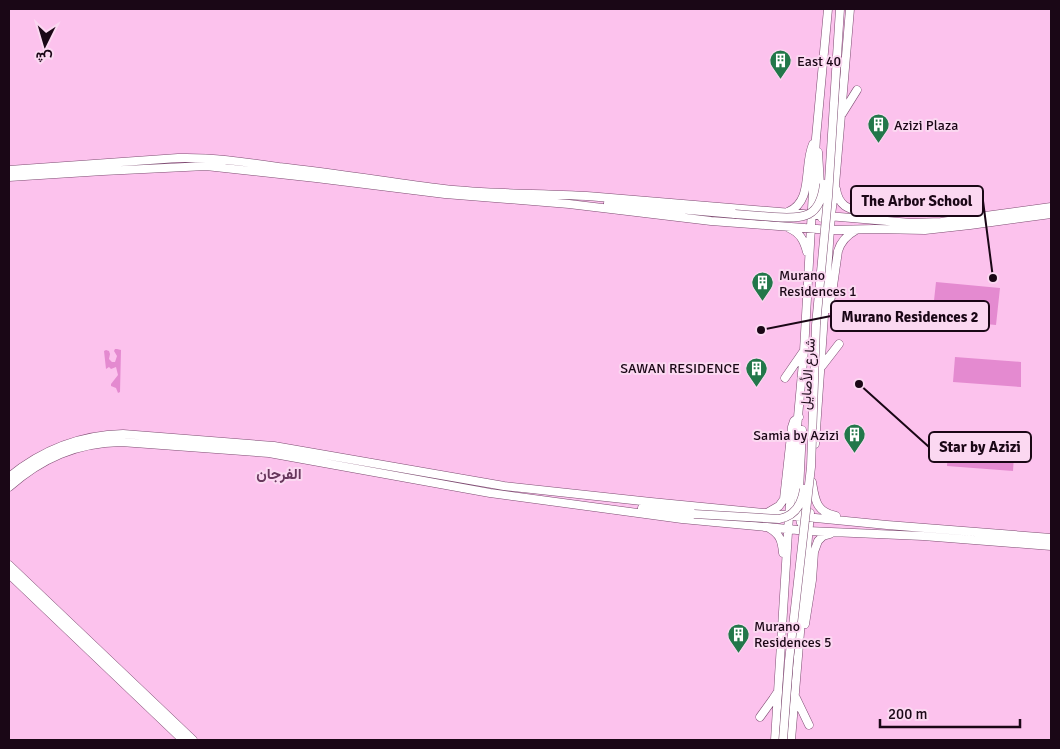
<svg xmlns="http://www.w3.org/2000/svg" width="1060" height="749" viewBox="0 0 1060 749" font-family="Signika,Vazirmatn,sans-serif">
<style>
.green{fill:#e48ad0}
.lines{fill:none;stroke-linecap:round;stroke-linejoin:round}
.secondary-casing{stroke:#7e4c72;stroke-width:9}
.secondary{stroke:#fff;stroke-width:8}
.secondary-bridge-casing{stroke:#7e4c72;stroke-width:9;stroke-linecap:butt}
.secondary-bridge{stroke:#fff;stroke-width:8}
.labels{text-anchor:middle;dominant-baseline:central;stroke-width:4;stroke-linejoin:round;paint-order:stroke}
.poi-label{font-size:14px;fill:#1a0716;stroke:#fbd8f1;text-anchor:start}
.street-label{font-size:14px;fill:#1a0716;stroke:#fbd8f1}
.neighbourhood-label{font-size:15px;font-weight:bold;fill:#68385d;stroke:#fbd8f1}
.leader{fill:none;stroke:#1a0716;stroke-width:2}
.callout-dot{fill:#1a0716;stroke:#fbd8f1;stroke-width:2}
.callout{fill:#fbd8f1;stroke:#1a0716;stroke-width:2}
.callout-label{font-size:15px;text-anchor:middle;font-weight:bold;fill:#1a0716}
</style>
<rect width="100%" height="100%" fill="#fcc2ed"/>
<path class="green" d="M 936,282 L 1000,288 L 996,325 L 932,319 Z
M 115,349 L 117,349 L 121,350 L 120,392 L 118,393 L 116,388 L 111,386 L 111,384 L 118,375 L 116,367 L 111,369 L 109,367 L 106,369 L 104,351 L 106,350 L 109,351 L 110,354 L 109,359 L 112,362 L 115,362 L 117,356 L 114,351 Z
M 955,357 L 1021,362 L 1021,387 L 953,382 Z
M 949,435 L 1015,440 L 1013,471 L 947,466 Z"/>
<g class="lines">
<defs>
<path id="secondary" d="M 842,114 L 857,90
M 818,152 L 822,218
M 9,170 L 178,158 C 212,157 245,162 279,167 C 334,173 389,182 444,189 C 496,195 548,193 599,197 L 911,223 L 941,222 L 1051,207
M 9,177 L 103,171 L 206,166 L 316,178 L 445,194 L 569,204 L 711,221 L 830,230 L 875,229 L 925,230 L 970,225 L 1051,214
M 836,189 C 840,214 859,208 876,218
M 608,203 L 735,214
M 788,212 C 814,201 803,166 813,144
M 789,228 C 800,233 804,240 807,252
M 828,309 L 832,293 L 838,251 C 841,241 847,235 856,230
M 822,366 L 839,344
M 785,378 L 803,352
M 802,430 L 798,511 L 801,523 L 807,530
M 815,444 L 831,215 L 835,185 L 850,9
M 9,477 C 42,450 79,435 123,434 L 274,446 L 504,486 L 651,502 L 887,525 L 1051,538
M 812,482 C 815,500 816,512 836,516
M 9,487 C 42,458 76,443 121,442 L 269,453 L 490,493 L 682,519 L 808,531 L 923,536 L 1051,546
M 642,508 L 694,514
M 767,513 L 779,506 L 784,499 L 792,427 L 794,421 L 799,417
M 769,528 C 780,534 782,541 783,553
M 9,565 L 193,740
M 9,574 L 183,740
M 805,624 L 812,580 L 814,552 L 818,541 L 823,536 L 830,534
M 796,698 L 809,725
M 760,717 L 773,699 L 777,693
M 775,740 L 789,516 L 804,351 L 816,138 L 828,9
M 791,740 L 810,513"/>
</defs>
<use href="#secondary" class="secondary-casing"/>
<use href="#secondary" class="secondary"/>
<defs>
<path id="secondary-bridge" d="M 735,214 C 748,215 761,216 774,217 C 804,219 820,218 824,184
M 694,514 L 779,519 C 795,516 802,504 804,489
M 783,740 L 789,661 L 811,467 L 816,325 L 828,197 L 840,9"/>
</defs>
<use href="#secondary-bridge" class="secondary-bridge-casing"/>
<use href="#secondary-bridge" class="secondary-bridge"/>
</g>
<defs>
<symbol id="building-pin" viewBox="-11 -11 22 30"><path d="M0 17L-7.5 6A9.5 9.5 0 1 1 7.5 6Z" fill="#22774a" stroke="#fbd8f1"/><path d="M-4-6H4V6H1V3H-1V6H-4ZM-2.5-4.3h1.7v1.8h-1.7ZM.8-4.3h1.7v1.8H.8ZM-2.5-1h1.7V.8h-1.7ZM.8-1h1.7V.8H.8Z" fill="#fff"/></symbol>
</defs>
<g fill-rule="evenodd">
<use href="#building-pin" x="768" y="48" width="25" height="34"/>
<use href="#building-pin" x="866" y="112" width="25" height="34"/>
<use href="#building-pin" x="750" y="270" width="25" height="34"/>
<use href="#building-pin" x="744" y="356" width="25" height="34"/>
<use href="#building-pin" x="842" y="422" width="25" height="34"/>
<use href="#building-pin" x="726" y="622" width="25" height="34"/>
</g>
<g class="labels">
<g class="poi-label">
<text x="797" y="61">East 40</text>
<text x="894" y="125">Azizi Plaza</text>
<text x="779" y="275">Murano<tspan x="779" dy="16">Residences 1</tspan></text>
<text x="740" y="368" text-anchor="end">SAWAN RESIDENCE</text>
<text x="839" y="435" text-anchor="end">Samia by Azizi</text>
<text x="754" y="626">Murano<tspan x="754" dy="16">Residences 5</tspan></text>
</g>
<g class="street-label">
<text transform="translate(808 374) rotate(-86)">شارع الأصايل</text>
</g>
<g class="neighbourhood-label">
<text x="279" y="474">الفرجان</text>
</g>
</g>
<path class="leader" d="M993 278L983 201M761 330L831 316M859 384L929 447"/>
<g class="callout-dot">
<circle cx="993" cy="278" r="5"/>
<circle cx="761" cy="330" r="5"/>
<circle cx="859" cy="384" r="5"/>
</g>
<g class="callout">
<rect x="851" y="186" width="132" height="30" rx="5"/>
<rect x="831" y="301" width="158" height="30" rx="5"/>
<rect x="929" y="432" width="102" height="30" rx="5"/>
</g>
<g class="callout-label">
<text x="917" y="206">The Arbor School</text>
<text x="910" y="322">Murano Residences 2</text>
<text x="980" y="452">Star by Azizi</text>
</g>
<rect width="1060" height="749" fill="none" stroke="#1a0716" stroke-width="20"/>
<g transform="translate(45 45) rotate(185)" stroke="#fbd8f1" stroke-width="4" paint-order="stroke">
<path d="M0-4L9 19L0 12L-9 19Z" fill="#1a0716"/>
<text y="-8" font-size="14" font-weight="bold" text-anchor="middle" fill="#1a0716">ش</text>
</g>
<path d="M880 719v8h140v-8" fill="none" stroke="#1a0716" stroke-width="2.5"/>
<text x="888" y="719" font-size="15" fill="#1a0716" stroke="#fbd8f1" stroke-width="4" paint-order="stroke">200 m</text>
</svg>
